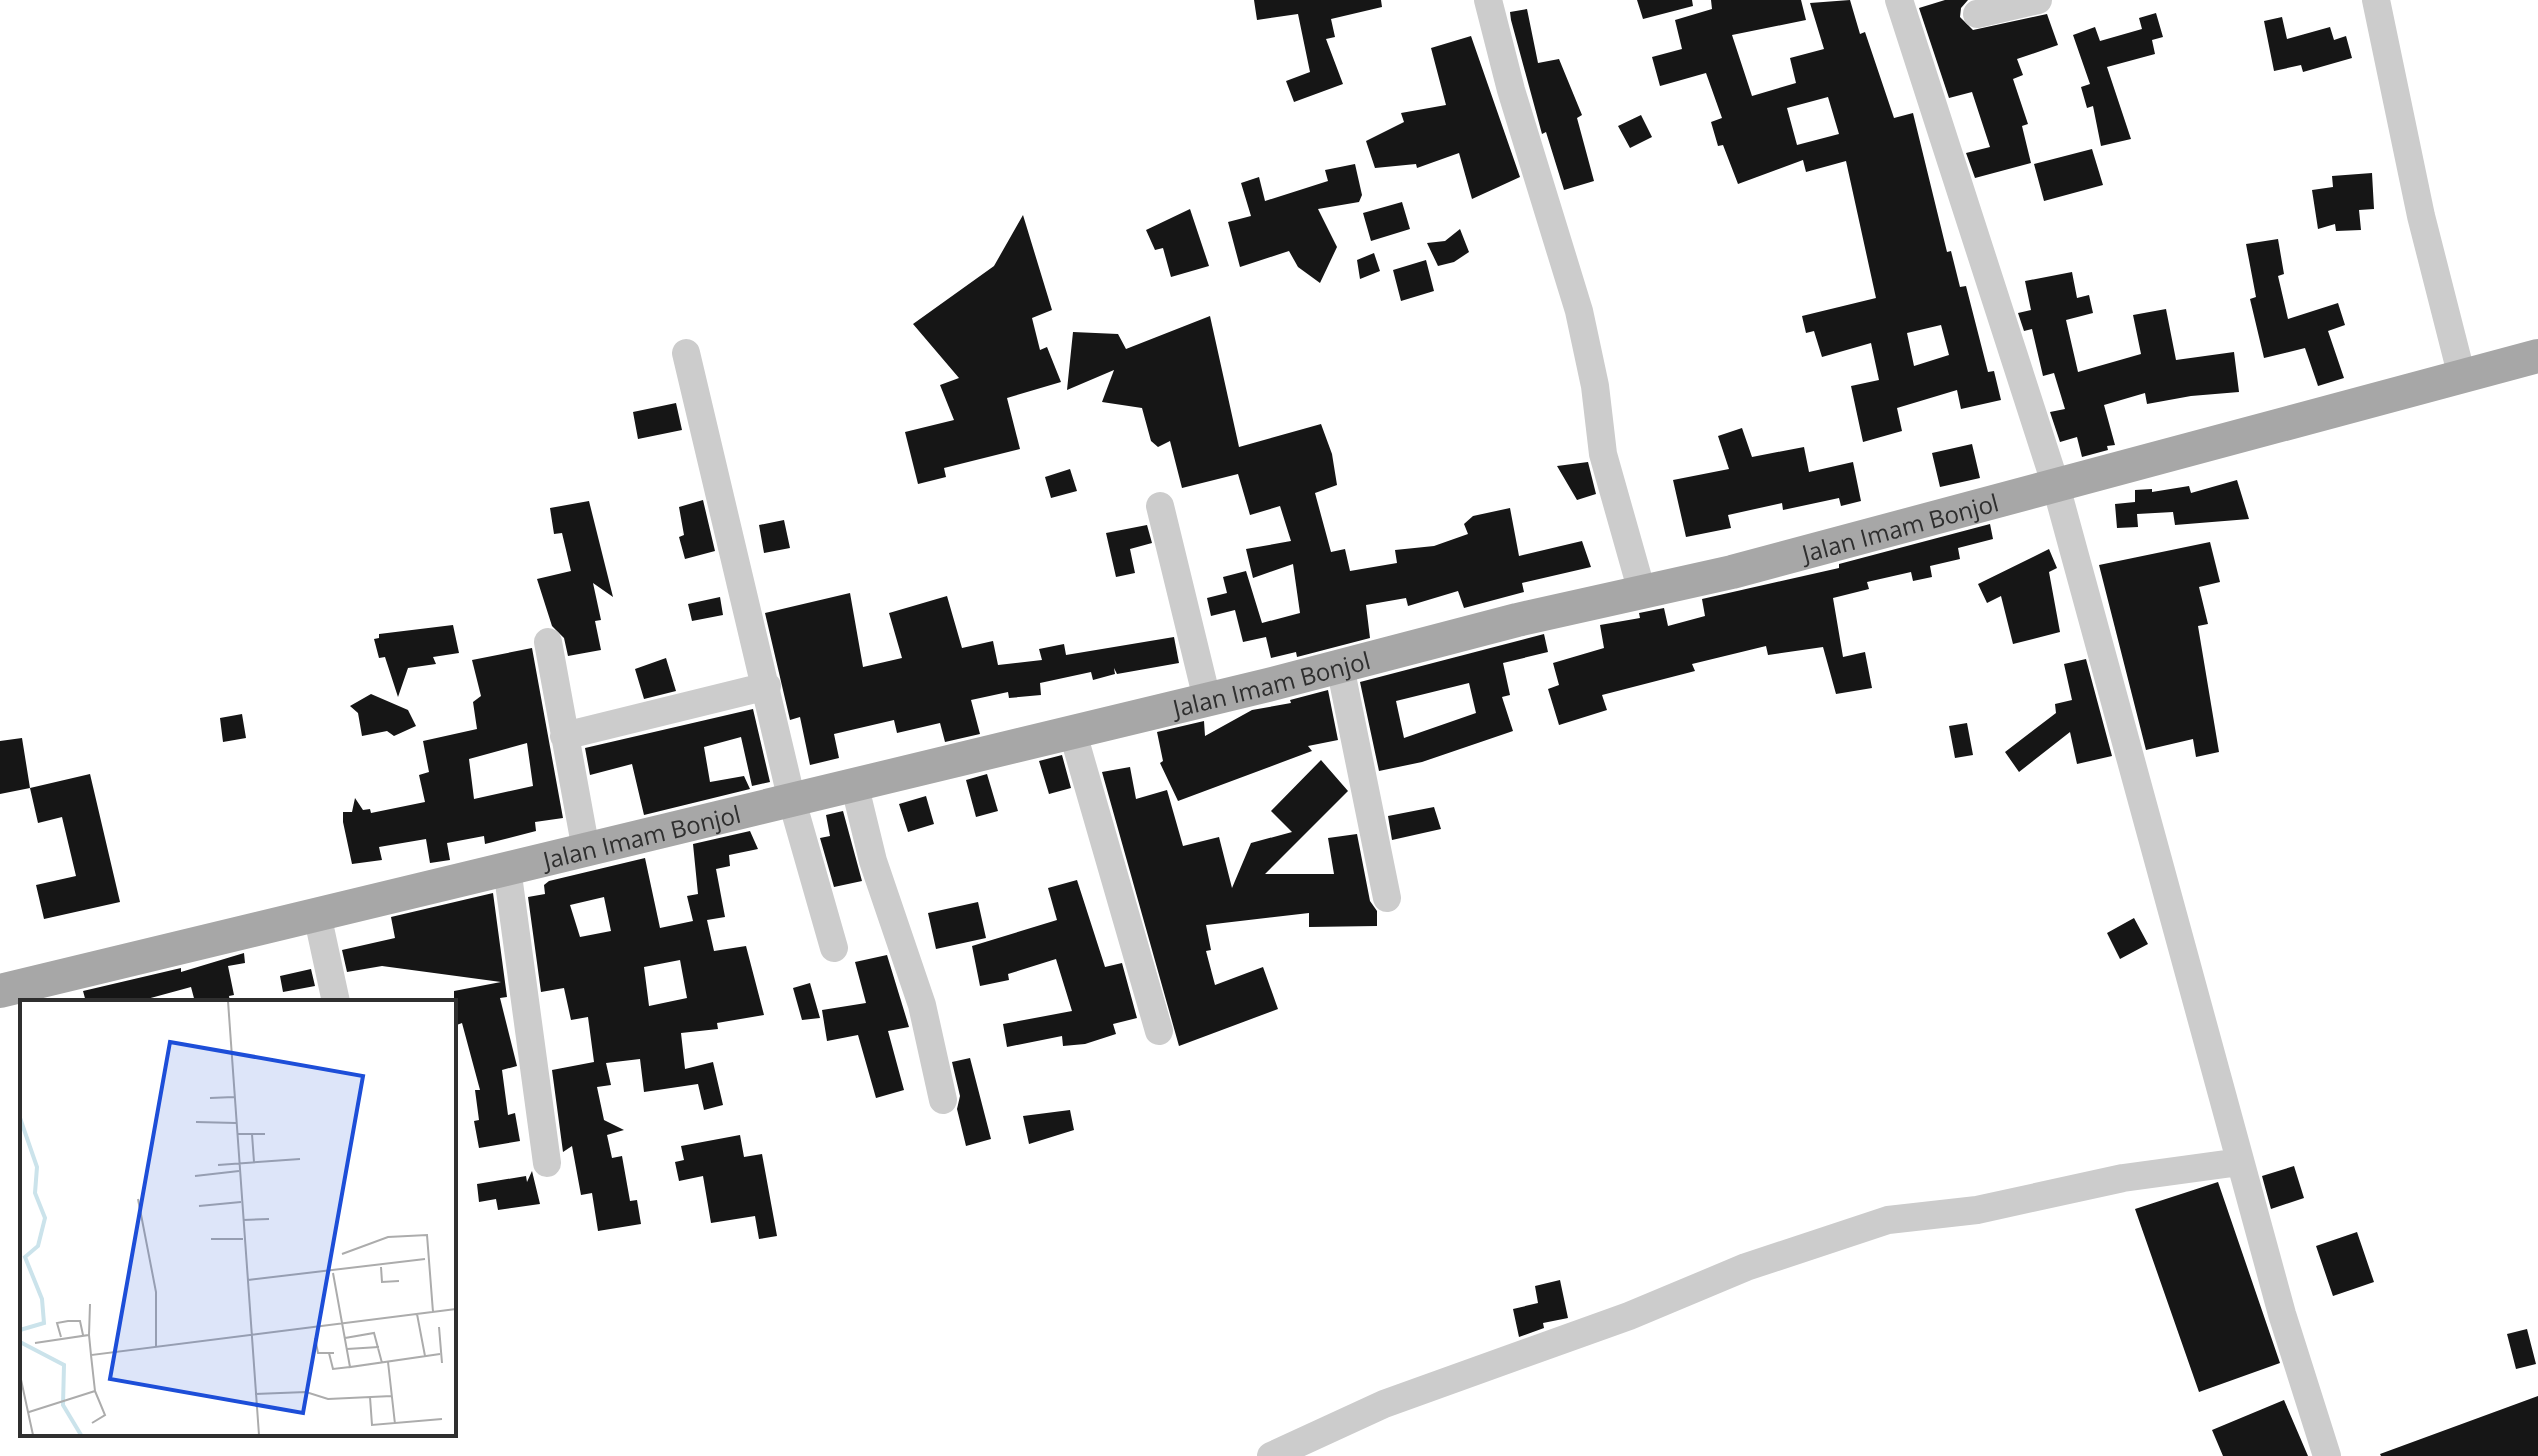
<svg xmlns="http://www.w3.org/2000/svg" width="2538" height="1456" viewBox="0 0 2538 1456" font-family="'Open Sans',sans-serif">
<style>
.building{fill:#161616;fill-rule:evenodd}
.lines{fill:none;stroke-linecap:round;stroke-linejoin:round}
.minor{stroke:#ccc;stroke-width:28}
.major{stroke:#a7a7a7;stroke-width:34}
.labels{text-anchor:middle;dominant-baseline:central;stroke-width:8;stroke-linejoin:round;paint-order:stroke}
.street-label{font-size:24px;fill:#2f2f2f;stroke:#fff}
.inset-river{fill:none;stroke:#cbe3eb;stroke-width:4}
.inset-road{fill:none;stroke:#acacac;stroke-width:2}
.view{fill:#1d4ed8;fill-opacity:0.15;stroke:#1d4ed8;stroke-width:4}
.inset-edge{fill:none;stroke:#2f2f2f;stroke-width:4}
</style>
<rect width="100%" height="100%" fill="#fff"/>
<path class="building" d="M 1254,0 L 1381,0 L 1382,7 L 1331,19 L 1335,37 L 1326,39 L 1343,84 L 1294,102 L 1286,81 L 1310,72 L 1298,14 L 1257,20 Z
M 1637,0 L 1692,0 L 1693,6 L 1643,19 Z
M 1711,0 L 1801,0 L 1806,20 L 1732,35 L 1752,96 L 1796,83 L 1790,58 L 1824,49 L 1810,3 L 1850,0 L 1860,34 L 1865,32 L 1894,118 L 1913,113 L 1947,252 L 1951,251 L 1960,287 L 1966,286 L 1988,372 L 1994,371 L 2001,400 L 1961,409 L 1957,390 L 1897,408 L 1902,431 L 1863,442 L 1851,386 L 1879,380 L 1871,343 L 1822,357 L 1814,331 L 1806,333 L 1802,316 L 1876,298 L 1846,161 L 1806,172 L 1803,160 L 1738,184 L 1723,145 L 1718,146 L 1711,122 L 1722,118 L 1706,73 L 1660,86 L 1652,57 L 1682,49 L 1675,20 L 1712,9 ZM 1828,97 L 1839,134 L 1797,145 L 1787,108 ZM 1941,325 L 1949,355 L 1914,366 L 1907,333 Z
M 1945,0 L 1968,0 L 1961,8 L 1960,17 L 1973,30 L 2047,14 L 2058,45 L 2017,59 L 2023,75 L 2013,79 L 2028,124 L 2022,126 L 2031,163 L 1975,178 L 1966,153 L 1990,147 L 1972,92 L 1949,98 L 1919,8 Z
M 1527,9 L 1538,63 L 1559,59 L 1582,115 L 1577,118 L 1594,181 L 1564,190 L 1546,132 L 1542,134 L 1511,20 L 1510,12 Z
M 2156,13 L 2163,37 L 2152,40 L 2155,54 L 2107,67 L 2131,139 L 2101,146 L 2093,106 L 2087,108 L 2081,87 L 2090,84 L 2073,35 L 2095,27 L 2100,41 L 2142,29 L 2139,18 Z
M 2282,17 L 2287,39 L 2330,27 L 2334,40 L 2346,36 L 2352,58 L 2303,72 L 2301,65 L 2274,71 L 2264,21 Z
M 1471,36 L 1520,177 L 1472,199 L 1459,153 L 1417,168 L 1416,164 L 1375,168 L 1366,141 L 1404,122 L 1401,113 L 1446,105 L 1431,48 Z
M 1641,115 L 1652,137 L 1630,148 L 1618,126 Z
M 2092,149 L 2103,185 L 2044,201 L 2034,164 Z
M 1355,164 L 1362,195 L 1359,202 L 1318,209 L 1337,247 L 1320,283 L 1298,267 L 1289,251 L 1240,267 L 1228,222 L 1251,216 L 1241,183 L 1259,177 L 1265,201 L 1328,181 L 1325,170 Z
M 2372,173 L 2374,209 L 2359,210 L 2361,230 L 2336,231 L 2335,224 L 2318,229 L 2312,190 L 2333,187 L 2332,176 Z
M 1402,202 L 1410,229 L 1371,241 L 1363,213 Z
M 1190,209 L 1209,266 L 1171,277 L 1163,248 L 1155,250 L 1146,230 Z
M 1023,215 L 1052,310 L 1032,318 L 1040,350 L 1047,347 L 1061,382 L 1007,398 L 1020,449 L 944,468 L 946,477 L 918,484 L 905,432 L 954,420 L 940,385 L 959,378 L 913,324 L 994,266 Z
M 1460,229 L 1469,252 L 1454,262 L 1438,266 L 1427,243 L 1445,241 Z
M 2278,239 L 2284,274 L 2278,276 L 2288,319 L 2338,303 L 2345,325 L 2328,331 L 2344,378 L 2318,386 L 2305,348 L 2264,358 L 2250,299 L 2256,297 L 2246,244 Z
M 1374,253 L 1380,271 L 1360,279 L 1357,260 Z
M 1426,260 L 1434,291 L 1401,301 L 1393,270 Z
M 2072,272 L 2077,298 L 2089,295 L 2093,313 L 2066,320 L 2078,372 L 2141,354 L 2133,315 L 2166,309 L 2176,360 L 2234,352 L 2239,392 L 2191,396 L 2147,404 L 2145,393 L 2104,405 L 2115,445 L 2107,446 L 2108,450 L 2082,457 L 2077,437 L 2060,442 L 2050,412 L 2065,409 L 2054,373 L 2043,376 L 2032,329 L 2024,331 L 2018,313 L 2031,310 L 2025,281 Z
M 1210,316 L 1239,447 L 1321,424 L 1332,454 L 1337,485 L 1315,493 L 1331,552 L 1345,549 L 1350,571 L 1397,563 L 1395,550 L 1434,546 L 1468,534 L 1464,524 L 1473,516 L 1510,508 L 1519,556 L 1582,541 L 1591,567 L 1522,583 L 1524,592 L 1464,608 L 1458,591 L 1408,606 L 1406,598 L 1366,605 L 1370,638 L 1297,657 L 1296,652 L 1271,658 L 1266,637 L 1243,642 L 1235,610 L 1211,616 L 1207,598 L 1227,593 L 1223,577 L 1246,571 L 1262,623 L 1300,613 L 1293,564 L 1253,578 L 1246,549 L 1291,541 L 1280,506 L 1250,515 L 1238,474 L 1182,488 L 1170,441 L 1158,447 L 1151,441 L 1142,408 L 1102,402 L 1114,370 L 1067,390 L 1073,332 L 1118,334 L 1126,349 Z
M 676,403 L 682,430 L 638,439 L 633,412 Z
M 1742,428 L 1752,457 L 1804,447 L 1809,472 L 1853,462 L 1861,501 L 1841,506 L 1839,498 L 1783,510 L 1782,503 L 1728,515 L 1731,528 L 1686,537 L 1673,480 L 1729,469 L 1718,436 Z
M 1972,444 L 1980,478 L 1940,487 L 1932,453 Z
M 1588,462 L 1596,494 L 1577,500 L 1557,466 Z
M 1070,469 L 1077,491 L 1051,498 L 1045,477 Z
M 2237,480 L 2249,519 L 2175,525 L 2173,512 L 2137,514 L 2138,527 L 2117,528 L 2115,504 L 2135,502 L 2135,490 L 2152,489 L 2152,492 L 2189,486 L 2191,493 Z
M 703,500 L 715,551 L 685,559 L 679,537 L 684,535 L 679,507 Z
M 589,501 L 613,597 L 593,583 L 601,620 L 595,621 L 601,650 L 568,656 L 564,638 L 552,626 L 537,579 L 571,571 L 562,533 L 554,534 L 550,508 Z
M 784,520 L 790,548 L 764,553 L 759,525 Z
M 1990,524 L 1993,539 L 1958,548 L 1960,559 L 1930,566 L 1932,577 L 1913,581 L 1911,572 L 1867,582 L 1869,589 L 1833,598 L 1843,657 L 1865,652 L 1872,688 L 1836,694 L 1823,647 L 1768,655 L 1766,646 L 1692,664 L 1695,671 L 1602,695 L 1607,710 L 1559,725 L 1548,689 L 1559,685 L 1553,663 L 1604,648 L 1600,625 L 1640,618 L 1639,613 L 1664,608 L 1668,626 L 1705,616 L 1702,599 L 1839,568 L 1839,564 Z
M 1147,525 L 1152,543 L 1130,549 L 1135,573 L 1116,577 L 1106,533 Z
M 2210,542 L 2220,582 L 2199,587 L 2208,624 L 2198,626 L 2219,752 L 2196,757 L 2193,739 L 2146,750 L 2099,565 Z
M 2049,549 L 2057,568 L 2049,572 L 2060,632 L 2013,644 L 2001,596 L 1987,603 L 1978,584 Z
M 850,593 L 863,667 L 902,658 L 889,613 L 947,596 L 962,648 L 993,641 L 998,665 L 1042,660 L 1039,649 L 1064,644 L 1066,655 L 1174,637 L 1179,663 L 1117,674 L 1114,668 L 1115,674 L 1093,680 L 1091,672 L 1040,683 L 1041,695 L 1009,698 L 1008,692 L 971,700 L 980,734 L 945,742 L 940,723 L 897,733 L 894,720 L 834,734 L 839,758 L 810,765 L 800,717 L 790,720 L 765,613 Z
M 720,597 L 723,615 L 692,621 L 688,604 Z
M 453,625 L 459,653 L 433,657 L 436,664 L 408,668 L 398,697 L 385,657 L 379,658 L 374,639 L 379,638 L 379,634 Z
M 1544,634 L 1548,652 L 1503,663 L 1510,695 L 1502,697 L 1513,731 L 1422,762 L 1379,771 L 1360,682 ZM 1469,683 L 1476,713 L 1404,738 L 1396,701 Z
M 532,648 L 563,818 L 535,822 L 536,831 L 485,844 L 484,836 L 447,843 L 450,860 L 430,863 L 426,839 L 379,847 L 382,860 L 352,864 L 343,822 L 343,812 L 352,812 L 355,798 L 363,810 L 370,809 L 371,813 L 425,802 L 419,775 L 429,772 L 423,741 L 477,729 L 473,702 L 481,696 L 472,660 ZM 527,743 L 533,786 L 474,799 L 469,759 Z
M 666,658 L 676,691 L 644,699 L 635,669 Z
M 2086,659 L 2112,756 L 2077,764 L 2070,732 L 2019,772 L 2005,752 L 2056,713 L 2055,704 L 2072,700 L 2064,664 Z
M 1328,690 L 1338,740 L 1308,746 L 1312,751 L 1178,801 L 1160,763 L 1163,761 L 1157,732 L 1204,721 L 1205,736 L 1252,710 L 1291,703 L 1290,700 Z
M 371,694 L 408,710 L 416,726 L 394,736 L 387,731 L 362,736 L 358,713 L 350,706 Z
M 753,709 L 770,782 L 752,786 L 741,737 L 704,747 L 710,782 L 744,776 L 750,789 L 644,815 L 632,764 L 590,775 L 585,748 Z
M 242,714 L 246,738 L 223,742 L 220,718 Z
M 1967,723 L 1973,755 L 1955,758 L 1949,726 Z
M 22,738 L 30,788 L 0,794 L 0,741 Z
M 1062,755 L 1071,788 L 1049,794 L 1039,761 Z
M 1321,760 L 1348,791 L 1265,874 L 1334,874 L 1328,838 L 1357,834 L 1370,901 L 1377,911 L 1377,926 L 1309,927 L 1309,913 L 1206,925 L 1211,950 L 1206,951 L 1215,985 L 1263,967 L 1278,1009 L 1179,1046 L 1102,772 L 1130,767 L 1136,799 L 1167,790 L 1183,846 L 1219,837 L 1232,888 L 1251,843 L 1292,832 L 1271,811 Z
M 90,774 L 120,902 L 44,919 L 36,885 L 76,876 L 62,817 L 38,823 L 30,788 Z
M 987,774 L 998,811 L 976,817 L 966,780 Z
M 926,796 L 934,824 L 908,832 L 899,804 Z
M 1434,807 L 1441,829 L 1392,840 L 1388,816 Z
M 843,811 L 862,881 L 834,887 L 820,838 L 830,836 L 826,815 Z
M 750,831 L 758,849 L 729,855 L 730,866 L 716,869 L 725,917 L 707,920 L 714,951 L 746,946 L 764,1015 L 717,1023 L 718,1029 L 681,1033 L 685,1069 L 713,1062 L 723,1105 L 704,1110 L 698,1084 L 644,1092 L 640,1059 L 606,1063 L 611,1085 L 597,1087 L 604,1120 L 624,1130 L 607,1135 L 612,1158 L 622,1156 L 630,1201 L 637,1200 L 641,1224 L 598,1231 L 592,1193 L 581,1195 L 572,1146 L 563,1152 L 552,1070 L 594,1062 L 588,1017 L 571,1020 L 564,988 L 541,992 L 528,897 L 545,894 L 544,885 L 549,881 L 645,858 L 660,928 L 693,921 L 687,896 L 698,894 L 693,844 ZM 604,897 L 611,931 L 580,937 L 570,905 ZM 680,960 L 687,998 L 649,1006 L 644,967 Z
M 1077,880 L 1105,967 L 1122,963 L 1137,1018 L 1113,1024 L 1116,1034 L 1085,1044 L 1063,1046 L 1062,1036 L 1007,1047 L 1003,1024 L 1072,1011 L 1056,959 L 1008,974 L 1009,980 L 980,986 L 972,946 L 1057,920 L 1048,888 Z
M 493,893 L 507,997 L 500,998 L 517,1066 L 502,1070 L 508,1115 L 515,1113 L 520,1141 L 479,1148 L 474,1121 L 479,1120 L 475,1090 L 480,1090 L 462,1023 L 454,1026 L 454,991 L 501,982 L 382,966 L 347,972 L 342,950 L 395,938 L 391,917 Z
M 978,902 L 986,938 L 936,949 L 928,913 Z
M 2134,918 L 2148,944 L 2120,959 L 2107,933 Z
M 244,953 L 245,963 L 228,966 L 234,995 L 229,996 L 230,1002 L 195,1002 L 191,987 L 136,1002 L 86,1002 L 83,991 L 181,968 L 181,972 Z
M 887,955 L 909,1027 L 888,1031 L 904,1090 L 876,1098 L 858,1035 L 827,1041 L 822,1010 L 866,1003 L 855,962 Z
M 311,969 L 315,986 L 283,992 L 280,976 Z
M 810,983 L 820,1018 L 802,1020 L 793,988 Z
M 970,1058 L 991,1139 L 966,1146 L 957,1109 L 960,1096 L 952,1062 Z
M 1070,1110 L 1074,1130 L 1029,1144 L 1023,1116 Z
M 740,1135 L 744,1157 L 762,1154 L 777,1236 L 759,1239 L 755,1216 L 711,1223 L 703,1176 L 679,1181 L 675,1162 L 684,1160 L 681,1146 Z
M 2294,1166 L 2304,1198 L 2271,1209 L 2262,1176 Z
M 532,1171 L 540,1204 L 498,1210 L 496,1199 L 479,1202 L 477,1184 L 526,1176 L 527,1182 Z
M 2218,1182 L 2280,1363 L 2199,1392 L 2135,1209 Z
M 2357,1232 L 2374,1282 L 2333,1296 L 2316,1246 Z
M 1560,1280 L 1568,1318 L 1543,1323 L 1544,1328 L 1519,1337 L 1513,1309 L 1538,1303 L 1535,1286 Z
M 2527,1329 L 2536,1364 L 2516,1369 L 2507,1334 Z
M 2538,1396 L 2538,1456 L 2381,1456 L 2380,1454 Z
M 2284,1400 L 2308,1456 L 2223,1456 L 2212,1430 Z"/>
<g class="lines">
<path class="minor" d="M 1488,0 L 1511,90 L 1579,311 L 1595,386 L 1603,454 L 1642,592
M 1899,0 L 2056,486 L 2282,1314 L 2327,1456
M 2376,0 L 2421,216 L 2462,377
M 1977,14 L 2038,0
M 686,353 L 792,801 L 834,948
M 1160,506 L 1207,699
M 548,642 L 586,850
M 1340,666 L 1387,898
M 1072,730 L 1159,1031
M 564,736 L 767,686
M 854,783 L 873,861 L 922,1005 L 943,1100
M 507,868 L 547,1163
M 317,914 L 336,1002
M 1271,1456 L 1384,1404 L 1629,1316 L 1746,1267 L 1888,1220 L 1977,1210 L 2123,1178 L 2240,1162"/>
<path class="major" id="s1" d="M 0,991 L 1268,685 L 1517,620 L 1732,572 L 2538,356"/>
</g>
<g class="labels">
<g class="street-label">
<text stroke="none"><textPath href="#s1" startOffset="1956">Jalan Imam Bonjol</textPath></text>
<text stroke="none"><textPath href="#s1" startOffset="1308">Jalan Imam Bonjol</textPath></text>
<text stroke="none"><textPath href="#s1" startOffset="660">Jalan Imam Bonjol</textPath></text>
</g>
</g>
<g transform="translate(20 1000)">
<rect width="436" height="436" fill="#fff"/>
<path class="inset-river" d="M 0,118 L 17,167 L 15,193 L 25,218 L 18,246 L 5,257 L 22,299 L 24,323 L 0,330M 0,342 L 44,365 L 43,405 L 61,435"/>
<path class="inset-road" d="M 208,1 L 239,435M 190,98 L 214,97M 176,122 L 216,123M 217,134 L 245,134M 232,134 L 234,162M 198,165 L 280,159M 175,176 L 219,171M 118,199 L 136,292 L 136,346M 179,206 L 221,202M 223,220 L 249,219M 191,239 L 223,239M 322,254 L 368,237 L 407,235 L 413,312M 361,267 L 362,282 L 379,281M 313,273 L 330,367 L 420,354M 228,280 L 405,259M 397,314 L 405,356M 419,327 L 422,363M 69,335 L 70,304M 41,337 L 37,323 L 48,321 L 60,321 L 63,335M 295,338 L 298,353 L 314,353M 325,338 L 354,333 L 362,363M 15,343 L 69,335 L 71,355M 327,349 L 359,347M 309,353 L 313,369 L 330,367M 368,362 L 375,424M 0,375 L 13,435M 235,394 L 286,392 L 308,399 L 372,396M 350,397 L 352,425 L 422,419M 9,412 L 75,391 L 71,355 L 436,309M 72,423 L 85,415 L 75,391"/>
<path class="view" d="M 150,42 L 343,76 L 283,413 L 90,379 Z"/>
<rect width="436" height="436" class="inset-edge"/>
</g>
</svg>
